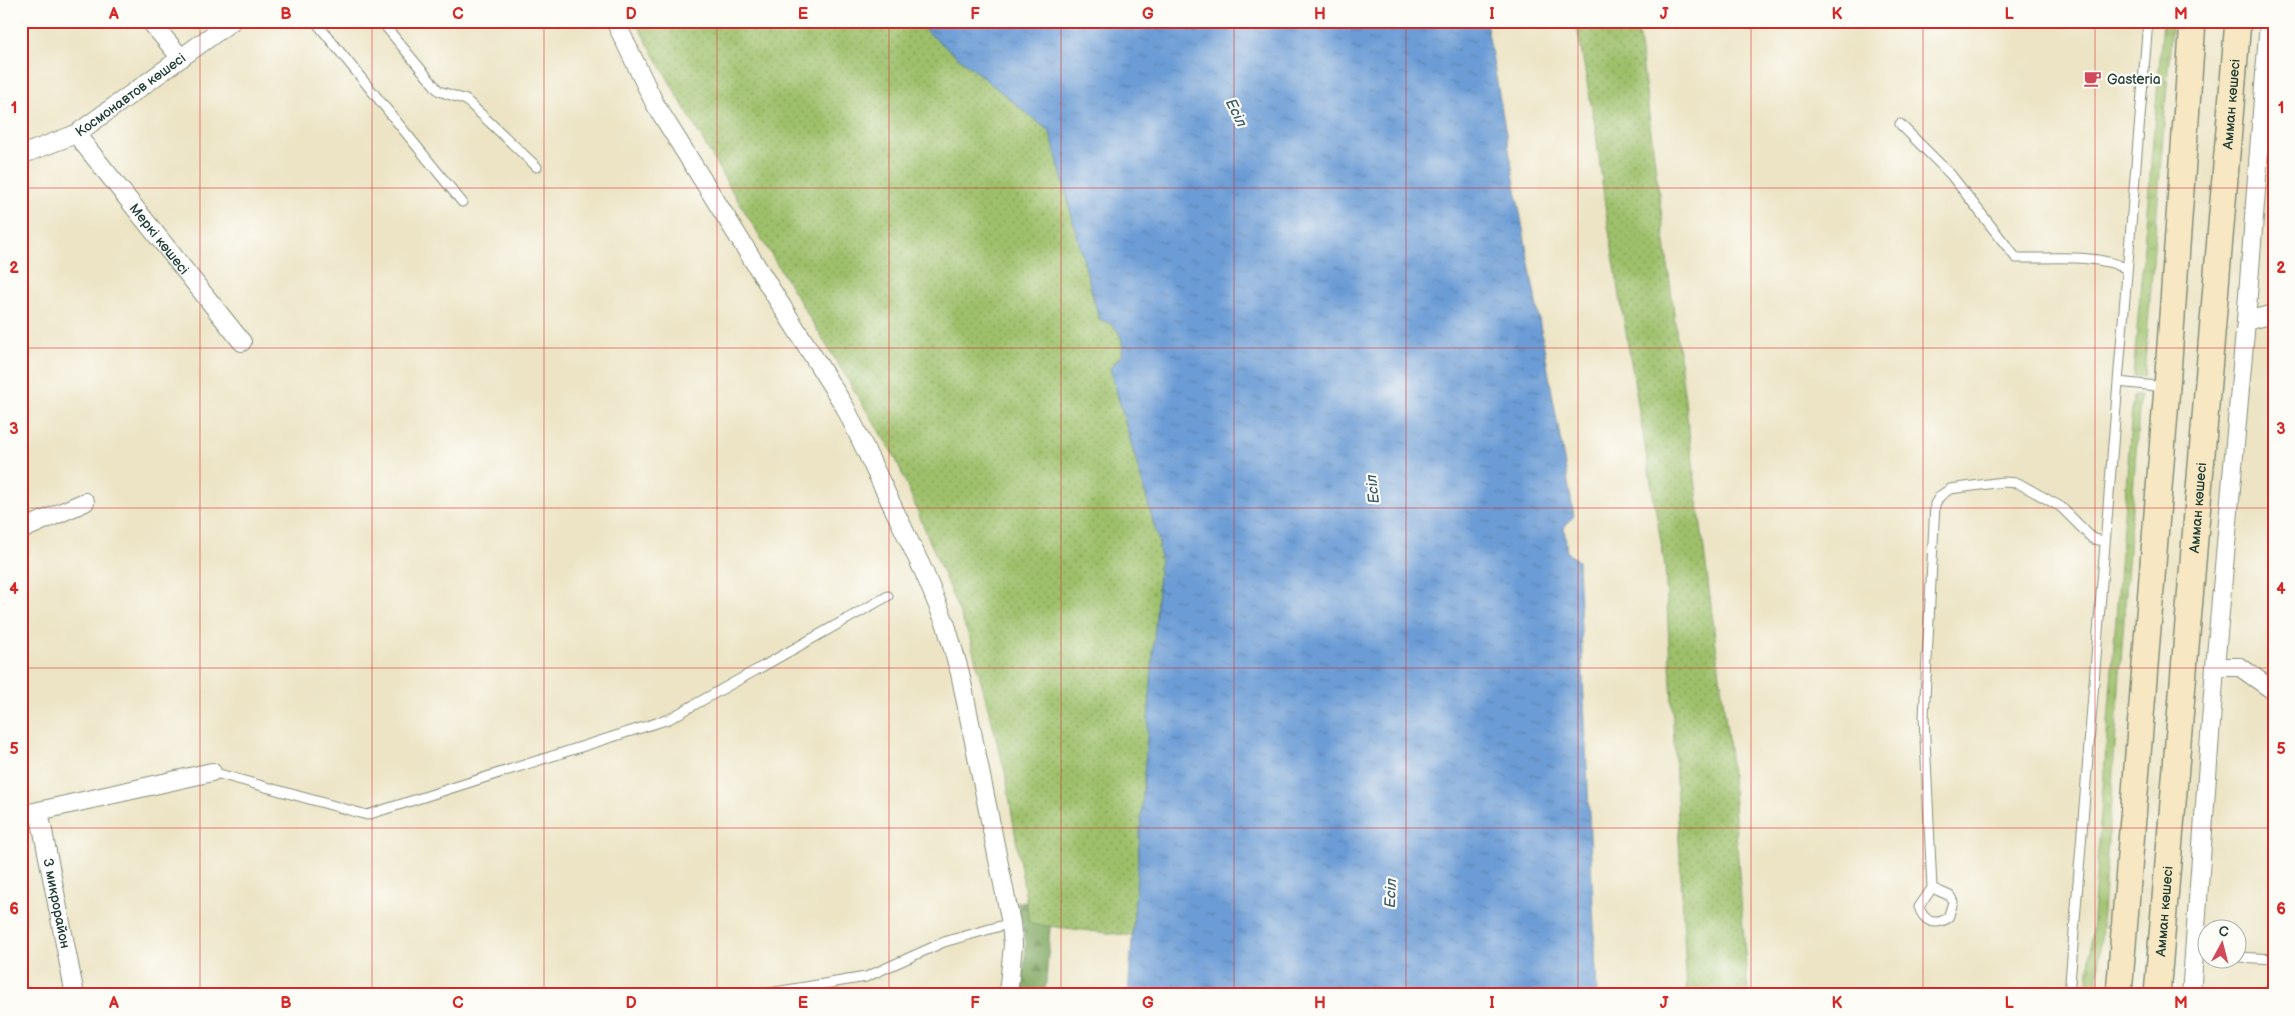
<svg xmlns="http://www.w3.org/2000/svg" width="2295" height="1016" viewBox="0 0 2295 1016" font-family="'Balsamiq Sans',sans-serif">
<style>
.grass{fill:url(#grass-tufts);stroke:#5e7e4f}
.forest{fill:url(#forest-firs);stroke:#4e7249}
.park{fill:url(#park-dots);stroke:#5e7e4f}
.water{fill:url(#water-ripples);stroke:#466c84}
.lines{fill:none;stroke-linecap:round;stroke-linejoin:round}
.service-casing{stroke:#86907c;stroke-width:11}
.minor-casing{stroke:#86907c;stroke-width:20}
.secondary-casing{stroke:#86907c;stroke-width:28}
.service{stroke:#fff;stroke-width:9}
.minor{stroke:#fff;stroke-width:18}
.secondary{stroke:#f7e8c3;stroke-width:25}
.grid{fill:none;stroke:#d62828;stroke-width:1;stroke-opacity:0.55}
.labels{text-anchor:middle;dominant-baseline:central;stroke-width:4.5;stroke-linejoin:round;paint-order:stroke}
.poi-label{font-size:14px;fill:#1f3d34;stroke:#fdfcf7;text-anchor:start}
.street-label{font-size:14px;fill:#1f3d34;stroke:#fdfcf7}
.water-label{font-size:15px;font-style:italic;fill:#3a5e6c;stroke:#fdfcf7}
.neatline{fill:none;stroke:#d62828;stroke-width:2}
.grid-label{font-size:16px;text-anchor:middle;font-weight:bold;fill:#d62828}
</style>
<defs>
<pattern id="grass-tufts" width="24" height="20" patternUnits="userSpaceOnUse" patternTransform="scale(1.25)"><rect width="24" height="20" fill="#9ec06a"/><path d="M3 7l-1-3M5 7V3M7 7l1-3M15 17l-1-3M17 17v-4M19 17l1-3" fill="none" stroke="#809d58"/></pattern>
<pattern id="forest-firs" width="22" height="20" patternUnits="userSpaceOnUse" patternTransform="scale(1.25)"><rect width="22" height="20" fill="#7ea65e"/><path d="M5 1l3.5 6h-7zM16 11l3.5 6h-7z" fill="#67884e"/></pattern>
<pattern id="park-dots" width="8" height="8" patternUnits="userSpaceOnUse" patternTransform="scale(1.25)"><rect width="8" height="8" fill="#9ec06a"/><path d="M2 2h.1M6 6h.1" fill="none" stroke="#809d58" stroke-width="1.8" stroke-linecap="round"/></pattern>
<pattern id="water-ripples" width="26" height="14" patternUnits="userSpaceOnUse" patternTransform="scale(1.25)"><rect width="26" height="14" fill="#6c9cd5"/><path d="M2 4q2-2 4 0t4 0M15 11q2-2 4 0t4 0" fill="none" stroke="#5880ae"/></pattern>
</defs>
<rect width="100%" height="100%" fill="#fdfcf7"/>
<filter id="ink" filterUnits="userSpaceOnUse"><feTurbulence type="fractalNoise" baseFrequency=".02" numOctaves="2"/><feDisplacementMap in="SourceGraphic" scale="10" xChannelSelector="R" yChannelSelector="G"/><feConvolveMatrix kernelMatrix="1 2 1 2 8 2 1 2 1" color-interpolation-filters="sRGB"/></filter>
<filter id="wash" filterUnits="userSpaceOnUse"><feTurbulence type="fractalNoise" baseFrequency=".0096" numOctaves="4" result="noise"/><feDisplacementMap in="SourceGraphic" scale="20" xChannelSelector="R" yChannelSelector="G"/><feGaussianBlur stdDeviation="1.12" result="paint"/><feColorMatrix in="noise" values="0 0 0 0 0 0 0 0 0 0 0 0 0 0 0 0 0 1.4 0 .05"/><feComposite in="paint" operator="in"/></filter>
<g filter="url(#wash)">
<rect width="100%" height="100%" fill="#ece4c5"/>
<path class="grass" d="M 2163,21 L 2172,21 L 2144,376 L 2133,376 Z
M 2133,396 L 2140,396 L 2097,995 L 2087,995 Z"/>
<path class="forest" d="M 1017,902 L 1043,903 L 1051,915 L 1045,995 L 1022,995 L 1026,944 Z"/>
<path class="park" d="M 635,21 L 914,21 L 1050,132 L 1099,319 C 1117,325 1125,336 1122,355 L 1110,369 L 1159,542 L 1160,560 L 1134,936 L 1030,924 L 1005,772 L 970,639 L 896,459 L 723,176 Z
M 1576,21 L 1637,21 L 1731,763 L 1748,995 L 1687,995 L 1665,566 L 1606,213 L 1595,126 Z"/>
<path class="water" d="M 914,21 L 1486,21 L 1574,516 L 1564,527 L 1567,552 L 1578,561 L 1597,995 L 1128,995 L 1160,560 L 1159,542 L 1110,368 L 1122,355 C 1125,336 1117,324 1099,319 L 1050,132 Z"/>
</g>
<g filter="url(#ink)">
<g class="lines">
<defs>
<path id="service" d="M 315,21 L 462,202
M 381,21 L 439,91 L 466,100 L 537,167
M 2148,21 L 2118,382 L 2166,387
M 1900,124 L 1951,175 L 2016,258 C 2048,259 2099,253 2127,269
M 212,772 L 367,815 L 669,719 L 888,596
M 1932,888 L 1950,896 L 1953,902 L 1948,918 C 1935,926 1924,922 1919,907 L 1932,888 L 1924,717 L 1935,504 L 1940,496 L 1950,489 L 2003,482 L 2018,483 L 2061,507 L 2093,539 L 2105,541
M 2238,957 L 2274,959
M 757,995 L 866,977 L 944,942 L 1011,923
M 2069,995 L 2118,382"/>
<g id="minor">
<path d="M 150,21 L 181,58"/>
<path d="M 615,21 L 655,104 L 845,407 L 924,572 L 946,625 L 960,673 L 1011,923 L 1013,945 L 1008,995"/>
<path id="s1" d="M 76,134 L 242,342"/>
<path id="s2" d="M 21,155 L 76,134 L 232,21"/>
<path d="M 2246,321 L 2274,314"/>
<path d="M 21,530 L 85,502"/>
<path d="M 2215,667 L 2240,667 L 2274,691"/>
<path id="s3" d="M 39,811 L 75,995"/>
<path d="M 21,815 L 212,772"/>
<path d="M 2191,995 L 2215,667 L 2246,321 L 2269,21"/>
</g>
<g id="secondary">
<path d="M 2119,995 L 2167,387 L 2193,21"/>
<path id="s4" d="M 2157,995 L 2238,21"/>
</g>
</defs>
<use href="#service" class="service-casing"/>
<use href="#minor" class="minor-casing"/>
<use href="#secondary" class="secondary-casing"/>
<use href="#service" class="service"/>
<use href="#minor" class="minor"/>
<use href="#secondary" class="secondary"/>
</g>
</g>
<path class="grid" d="M 200,21 L 200,995M 372,21 L 372,995M 544,21 L 544,995M 717,21 L 717,995M 889,21 L 889,995M 1061,21 L 1061,995M 1234,21 L 1234,995M 1406,21 L 1406,995M 1578,21 L 1578,995M 1751,21 L 1751,995M 1923,21 L 1923,995M 2095,21 L 2095,995M 21,188 L 2274,188M 21,348 L 2274,348M 21,508 L 2274,508M 21,668 L 2274,668M 21,828 L 2274,828"/>
<defs>
<symbol id="cafe-bare" viewBox="-9 -9 18 18"><path d="M-5.5-4.5H6V0H3Q3 3.5 0 3.5H-2.5Q-5.5 3.5-5.5 0ZM3-3.2v2h1.7v-2ZM-6 4.5H4V6H-6Z" fill="#d1495b" stroke="#fdfcf7" stroke-width="2.5" paint-order="stroke"/></symbol>
</defs>
<g fill-rule="evenodd">
<use href="#cafe-bare" x="2080" y="66" width="25" height="25"/>
</g>
<g class="labels">
<g class="poi-label">
<text x="2107" y="79">Gasteria</text>
</g>
<g class="street-label">
<text stroke="none"><textPath href="#s2" startOffset="126">Космонавтов көшесі</textPath></text>
<text stroke="none"><textPath href="#s4" startOffset="894">Амман көшесі</textPath></text>
<text stroke="none"><textPath href="#s1" startOffset="134">Меркі көшесі</textPath></text>
<text stroke="none"><textPath href="#s4" startOffset="489">Амман көшесі</textPath></text>
<text stroke="none"><textPath href="#s3" startOffset="94">3 микрорайон</textPath></text>
<text stroke="none"><textPath href="#s4" startOffset="84">Амман көшесі</textPath></text>
</g>
<g class="water-label">
<text transform="translate(1236 113) rotate(64)">Есіл</text>
<text transform="translate(1373 489) rotate(-96)">Есіл</text>
<text transform="translate(1391 893) rotate(-87)">Есіл</text>
</g>
</g>
<rect width="2295" height="1016" fill="none" stroke="#fdfcf7" stroke-width="55"/>
<g transform="translate(2222 944) rotate(7)"><circle r="24" fill="#fdfcf7" stroke="#a4b0a9"/>
<path d="M0-4L9 19L0 12L-9 19Z" fill="#d1495b"/>
<text y="-8" font-size="14" font-weight="bold" text-anchor="middle" fill="#1f3d34">С</text>
</g>
<rect x="28" y="28" width="2240" height="960" class="neatline"/>
<g class="grid-label">
<text x="114" y="19">A</text>
<text x="286" y="19">B</text>
<text x="458" y="19">C</text>
<text x="631" y="19">D</text>
<text x="803" y="19">E</text>
<text x="975" y="19">F</text>
<text x="1148" y="19">G</text>
<text x="1320" y="19">H</text>
<text x="1492" y="19">I</text>
<text x="1664" y="19">J</text>
<text x="1837" y="19">K</text>
<text x="2009" y="19">L</text>
<text x="2181" y="19">M</text>
<text x="14" y="113">1</text>
<text x="2281" y="113">1</text>
<text x="14" y="273">2</text>
<text x="2281" y="273">2</text>
<text x="14" y="434">3</text>
<text x="2281" y="434">3</text>
<text x="14" y="594">4</text>
<text x="2281" y="594">4</text>
<text x="14" y="754">5</text>
<text x="2281" y="754">5</text>
<text x="14" y="914">6</text>
<text x="2281" y="914">6</text>
<text x="114" y="1008">A</text>
<text x="286" y="1008">B</text>
<text x="458" y="1008">C</text>
<text x="631" y="1008">D</text>
<text x="803" y="1008">E</text>
<text x="975" y="1008">F</text>
<text x="1148" y="1008">G</text>
<text x="1320" y="1008">H</text>
<text x="1492" y="1008">I</text>
<text x="1664" y="1008">J</text>
<text x="1837" y="1008">K</text>
<text x="2009" y="1008">L</text>
<text x="2181" y="1008">M</text>
</g>
</svg>
